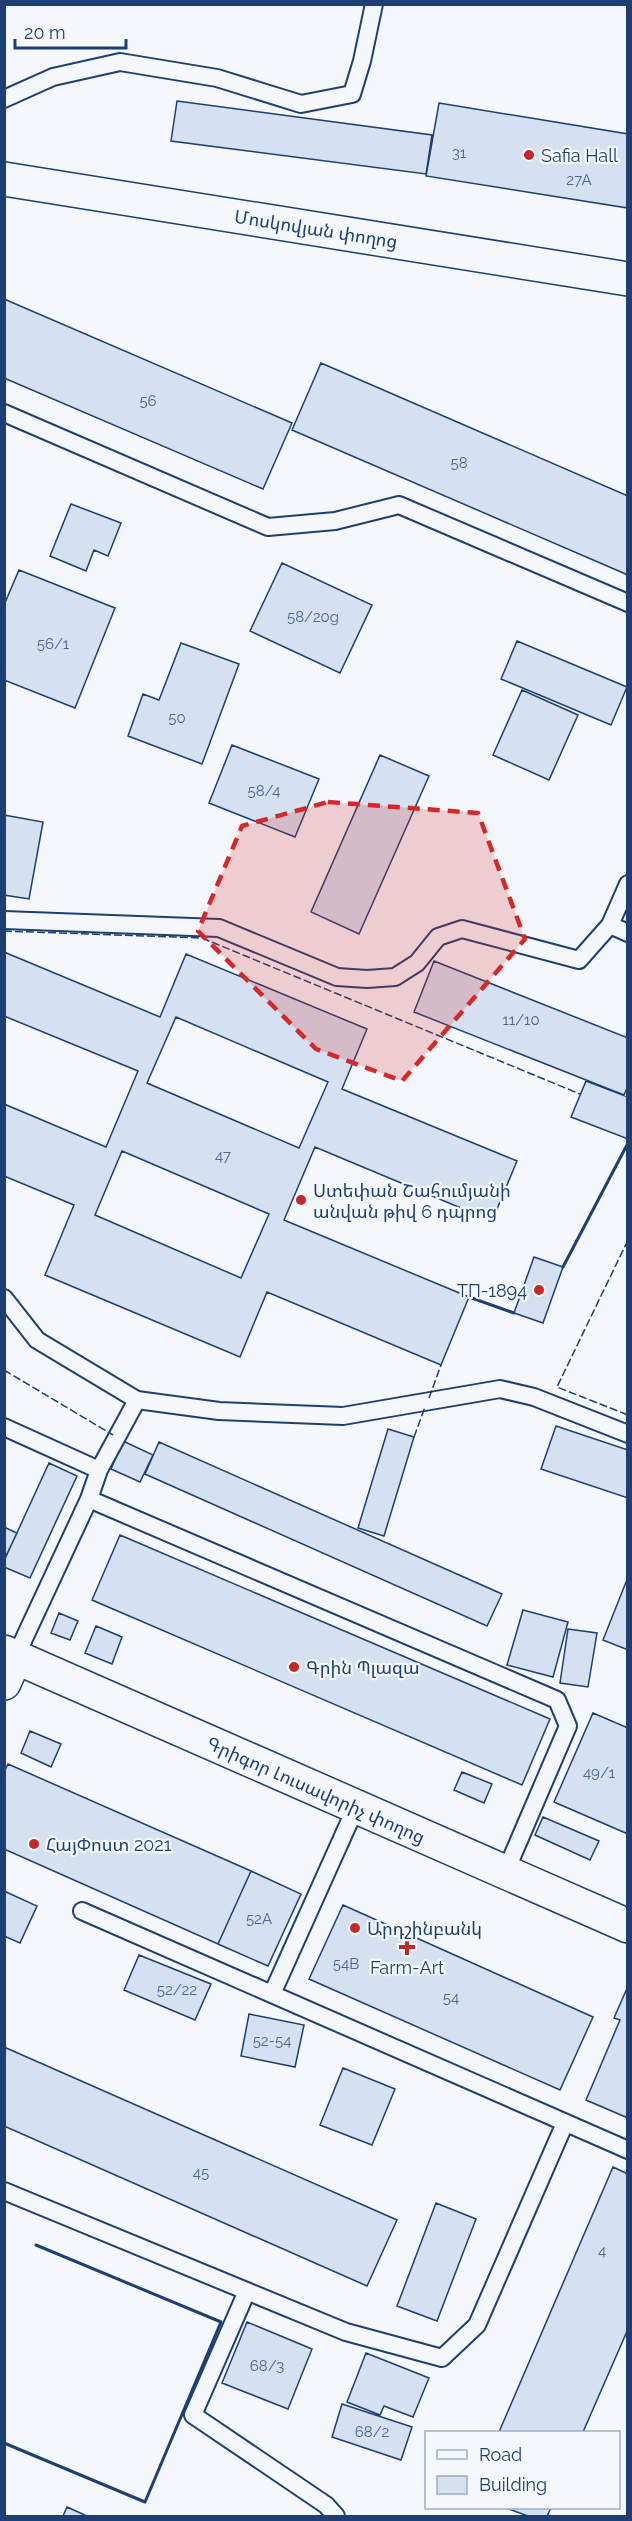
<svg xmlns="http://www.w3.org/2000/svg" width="632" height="2521" viewBox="0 0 632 2521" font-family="Raleway,'Noto Sans Armenian',sans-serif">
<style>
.building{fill:#d5e0f0;stroke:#1d3f73;stroke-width:1.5;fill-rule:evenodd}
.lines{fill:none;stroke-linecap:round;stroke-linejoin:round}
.lane-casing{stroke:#1d3f73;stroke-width:20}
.street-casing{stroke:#1d3f73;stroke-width:36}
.secondary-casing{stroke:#1d3f73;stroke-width:36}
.lane{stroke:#f4f7fb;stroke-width:16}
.street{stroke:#f4f7fb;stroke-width:33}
.secondary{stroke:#f4f7fb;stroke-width:33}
.fence{stroke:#1d3f73;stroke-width:1.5;stroke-dasharray:8 3;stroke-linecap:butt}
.wall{stroke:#1d3f73;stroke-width:3}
.marked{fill:#d62828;fill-opacity:0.2;stroke:#d62828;stroke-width:4.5;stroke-dasharray:12 8;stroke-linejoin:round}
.poi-dot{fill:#c62828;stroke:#f4f7fb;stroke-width:2}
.labels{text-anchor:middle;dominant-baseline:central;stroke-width:4.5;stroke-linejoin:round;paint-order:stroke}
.number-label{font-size:15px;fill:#4b6792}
.poi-label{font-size:18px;fill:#1d3f73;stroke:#f4f7fb;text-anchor:start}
.street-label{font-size:18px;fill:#1d3f73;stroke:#f4f7fb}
</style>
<rect width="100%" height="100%" fill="#f4f7fb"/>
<path class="building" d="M 177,101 L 432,135 L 426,174 L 171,141 Z
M 439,103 L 628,134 L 628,208 L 426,176 Z
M 4,299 L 292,423 L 263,489 L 4,378 Z
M 321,363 L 628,496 L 628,575 L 292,430 Z
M 71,504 L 121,523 L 108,556 L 94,550 L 86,571 L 50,556 Z
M 282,563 L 372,605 L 340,673 L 250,631 Z
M 19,570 L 115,608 L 75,708 L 4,680 L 4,605 Z
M 517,641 L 627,687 L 611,725 L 501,679 Z
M 181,643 L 239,664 L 202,764 L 128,736 L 143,694 L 159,700 Z
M 522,690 L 578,715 L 549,780 L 493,755 Z
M 232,745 L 319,779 L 295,837 L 209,803 Z
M 380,755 L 429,776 L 359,934 L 311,912 Z
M 4,815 L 43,822 L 29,899 L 4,895 Z
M 4,952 L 160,1017 L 186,954 L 367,1029 L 342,1089 L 517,1161 L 492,1221 L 315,1147 L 284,1220 L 469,1297 L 441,1365 L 267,1292 L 240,1357 L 45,1275 L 74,1205 L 4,1176 L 4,1104 L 106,1147 L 138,1071 L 4,1016 ZM 176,1017 L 328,1082 L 299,1148 L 147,1083 ZM 122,1151 L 269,1214 L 241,1278 L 95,1215 Z
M 434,961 L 628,1038 L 628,1086 L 624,1095 L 414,1012 Z
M 586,1081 L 628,1097 L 628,1139 L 571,1117 Z
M 534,1257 L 563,1267 L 543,1323 L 514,1313 Z
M 556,1426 L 628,1450 L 628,1498 L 541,1469 Z
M 388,1429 L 414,1437 L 384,1536 L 358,1528 Z
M 123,1441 L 153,1455 L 140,1482 L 111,1469 Z
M 159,1442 L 502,1594 L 487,1626 L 145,1474 Z
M 49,1463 L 77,1476 L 30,1578 L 4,1567 L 4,1561 Z
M 4,1527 L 17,1533 L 4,1560 Z
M 120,1535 L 550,1719 L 522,1785 L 92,1600 Z
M 628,1577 L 628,1650 L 603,1640 Z
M 523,1610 L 568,1622 L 553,1677 L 507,1665 Z
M 59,1613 L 78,1621 L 70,1640 L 51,1633 Z
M 96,1626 L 122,1637 L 112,1664 L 85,1653 Z
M 568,1629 L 597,1633 L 588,1687 L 560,1683 Z
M 593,1713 L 628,1728 L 628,1834 L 554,1802 Z
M 30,1731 L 61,1744 L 51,1767 L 21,1753 Z
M 8,1764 L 251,1871 L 218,1944 L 4,1849 L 4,1772 Z
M 462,1772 L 492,1784 L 484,1803 L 454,1790 Z
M 543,1817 L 599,1841 L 590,1860 L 535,1835 Z
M 251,1871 L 301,1894 L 268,1966 L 218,1944 Z
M 4,1891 L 37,1906 L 20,1943 L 4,1936 Z
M 343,1905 L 593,2017 L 560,2090 L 309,1979 Z
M 139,1955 L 211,1984 L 195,2020 L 124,1990 Z
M 628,1986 L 628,2118 L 586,2100 L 620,2020 L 614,2018 Z
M 249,2014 L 304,2025 L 295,2067 L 241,2056 Z
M 4,2047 L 397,2220 L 367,2286 L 4,2126 Z
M 343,2068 L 395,2089 L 372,2145 L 320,2125 Z
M 613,2167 L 628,2174 L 628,2329 L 583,2432 L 499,2432 Z
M 436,2203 L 476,2219 L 437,2321 L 397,2306 Z
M 247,2322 L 312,2349 L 288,2409 L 222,2383 Z
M 366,2353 L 429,2378 L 413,2417 L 384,2406 L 380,2415 L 347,2402 Z
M 342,2404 L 412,2427 L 401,2460 L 332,2437 Z
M 67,2507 L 87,2516 L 63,2516 Z
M 506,2508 L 551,2508 L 547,2516 L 528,2516 Z"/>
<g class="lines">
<defs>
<path id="lane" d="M 4,99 L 53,77 L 120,62 L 217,78 L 301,104 L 352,94 L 362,61 L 374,4
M 4,413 L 268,527 L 335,521 L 399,505 L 628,603
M 4,920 L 219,928 L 337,977 L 367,979 L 395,977 L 417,963 L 438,937 L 462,929 L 579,960 L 610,925 L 628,884
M 610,925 L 628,933
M 4,1298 L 37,1340 L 137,1400 L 219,1411 L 343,1416 L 500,1389 L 534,1397 L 628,1434
M 4,1427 L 99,1470
M 89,1499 L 99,1470 L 137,1400
M 15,1658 L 89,1499 L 557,1700 L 568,1726 L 505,1873
M 82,1911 L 628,2150
M 272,1994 L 356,1807
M 4,2191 L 346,2332 L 442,2358 L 477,2325 L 565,2123
M 247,2291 L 193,2415 L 326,2505 L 336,2516"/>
<path id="street" d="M 4,1683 L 15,1658"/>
<path id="secondary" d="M 4,179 L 628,279
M 4,1652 L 628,1926"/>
</defs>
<use href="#lane" class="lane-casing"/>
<use href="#street" class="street-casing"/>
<use href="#secondary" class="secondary-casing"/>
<use href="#lane" class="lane"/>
<use href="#street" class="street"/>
<use href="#secondary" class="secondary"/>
<path class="fence" d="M 4,931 L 202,938 L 580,1094
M 628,1240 L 557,1387 L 628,1415
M 4,1370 L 113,1435
M 429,1398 L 441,1365
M 414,1437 L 425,1407"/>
<path class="wall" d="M 563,1267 L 628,1143
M 469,1297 L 514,1313
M 4,2443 L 145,2502 L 221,2322 L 36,2245"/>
</g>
<path class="marked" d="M 328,802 L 478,813 L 525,939 L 402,1081 L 316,1049 L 198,931 L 242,826 Z"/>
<g class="poi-dot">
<circle cx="529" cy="155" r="6"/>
<circle cx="301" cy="1200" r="6"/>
<circle cx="539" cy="1290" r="6"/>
<circle cx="294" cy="1667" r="6"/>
<circle cx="34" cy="1844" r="6"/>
<circle cx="355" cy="1928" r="6"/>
<path d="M404 1938h6v6h6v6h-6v6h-6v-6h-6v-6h6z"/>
</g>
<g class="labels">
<g class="number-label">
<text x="459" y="153">31</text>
<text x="579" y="180">27A</text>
<text x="148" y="401">56</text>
<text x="459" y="463">58</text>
<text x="313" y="617">58/20g</text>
<text x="53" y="644">56/1</text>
<text x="177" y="718">50</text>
<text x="264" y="791">58/4</text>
<text x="521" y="1020">11/10</text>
<text x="223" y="1156">47</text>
<text x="599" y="1773">49/1</text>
<text x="259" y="1919">52A</text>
<text x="346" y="1964">54B</text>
<text x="177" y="1990">52/22</text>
<text x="451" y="1998">54</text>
<text x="272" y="2041">52-54</text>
<text x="201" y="2173">45</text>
<text x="602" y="2251">4</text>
<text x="267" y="2366">68/3</text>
<text x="372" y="2432">68/2</text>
</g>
<g class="poi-label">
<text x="541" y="155">Safia Hall</text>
<text x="313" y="1190">Ստեփան Շահումյանի<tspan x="313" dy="21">անվան թիվ 6 դպրոց</tspan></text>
<text x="527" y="1290" text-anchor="end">ТП-1894</text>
<text x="306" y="1667">Գրին Պլազա</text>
<text x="46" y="1844">ՀայՓոստ 2021</text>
<text x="367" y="1928">Արդշինբանկ</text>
<text x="407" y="1967" text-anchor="middle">Farm-Art</text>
</g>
<g class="street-label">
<text transform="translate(316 229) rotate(9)">Մոսկովյան փողոց</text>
<text transform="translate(316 1790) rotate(24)">Գրիգոր Լուսավորիչ փողոց</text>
</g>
</g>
<rect width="632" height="2521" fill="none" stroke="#1d3f73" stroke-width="12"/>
<rect x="425" y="2431" width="195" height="78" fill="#f4f7fb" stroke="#9eadc5" stroke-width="1.5"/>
<rect x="437" y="2450" width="30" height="9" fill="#f4f7fb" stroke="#9eadc5" stroke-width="1.5"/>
<text x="479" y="2461" font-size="18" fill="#1d3f73">Road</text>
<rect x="437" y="2476" width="30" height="18" fill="#d5e0f0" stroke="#9eadc5" stroke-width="1.5"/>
<text x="479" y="2491" font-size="18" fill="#1d3f73">Building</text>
<path d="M15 39v9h111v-9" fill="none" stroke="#1d3f73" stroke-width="3"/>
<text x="24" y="39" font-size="18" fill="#1d3f73" stroke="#f4f7fb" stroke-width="4.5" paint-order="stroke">20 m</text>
</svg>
